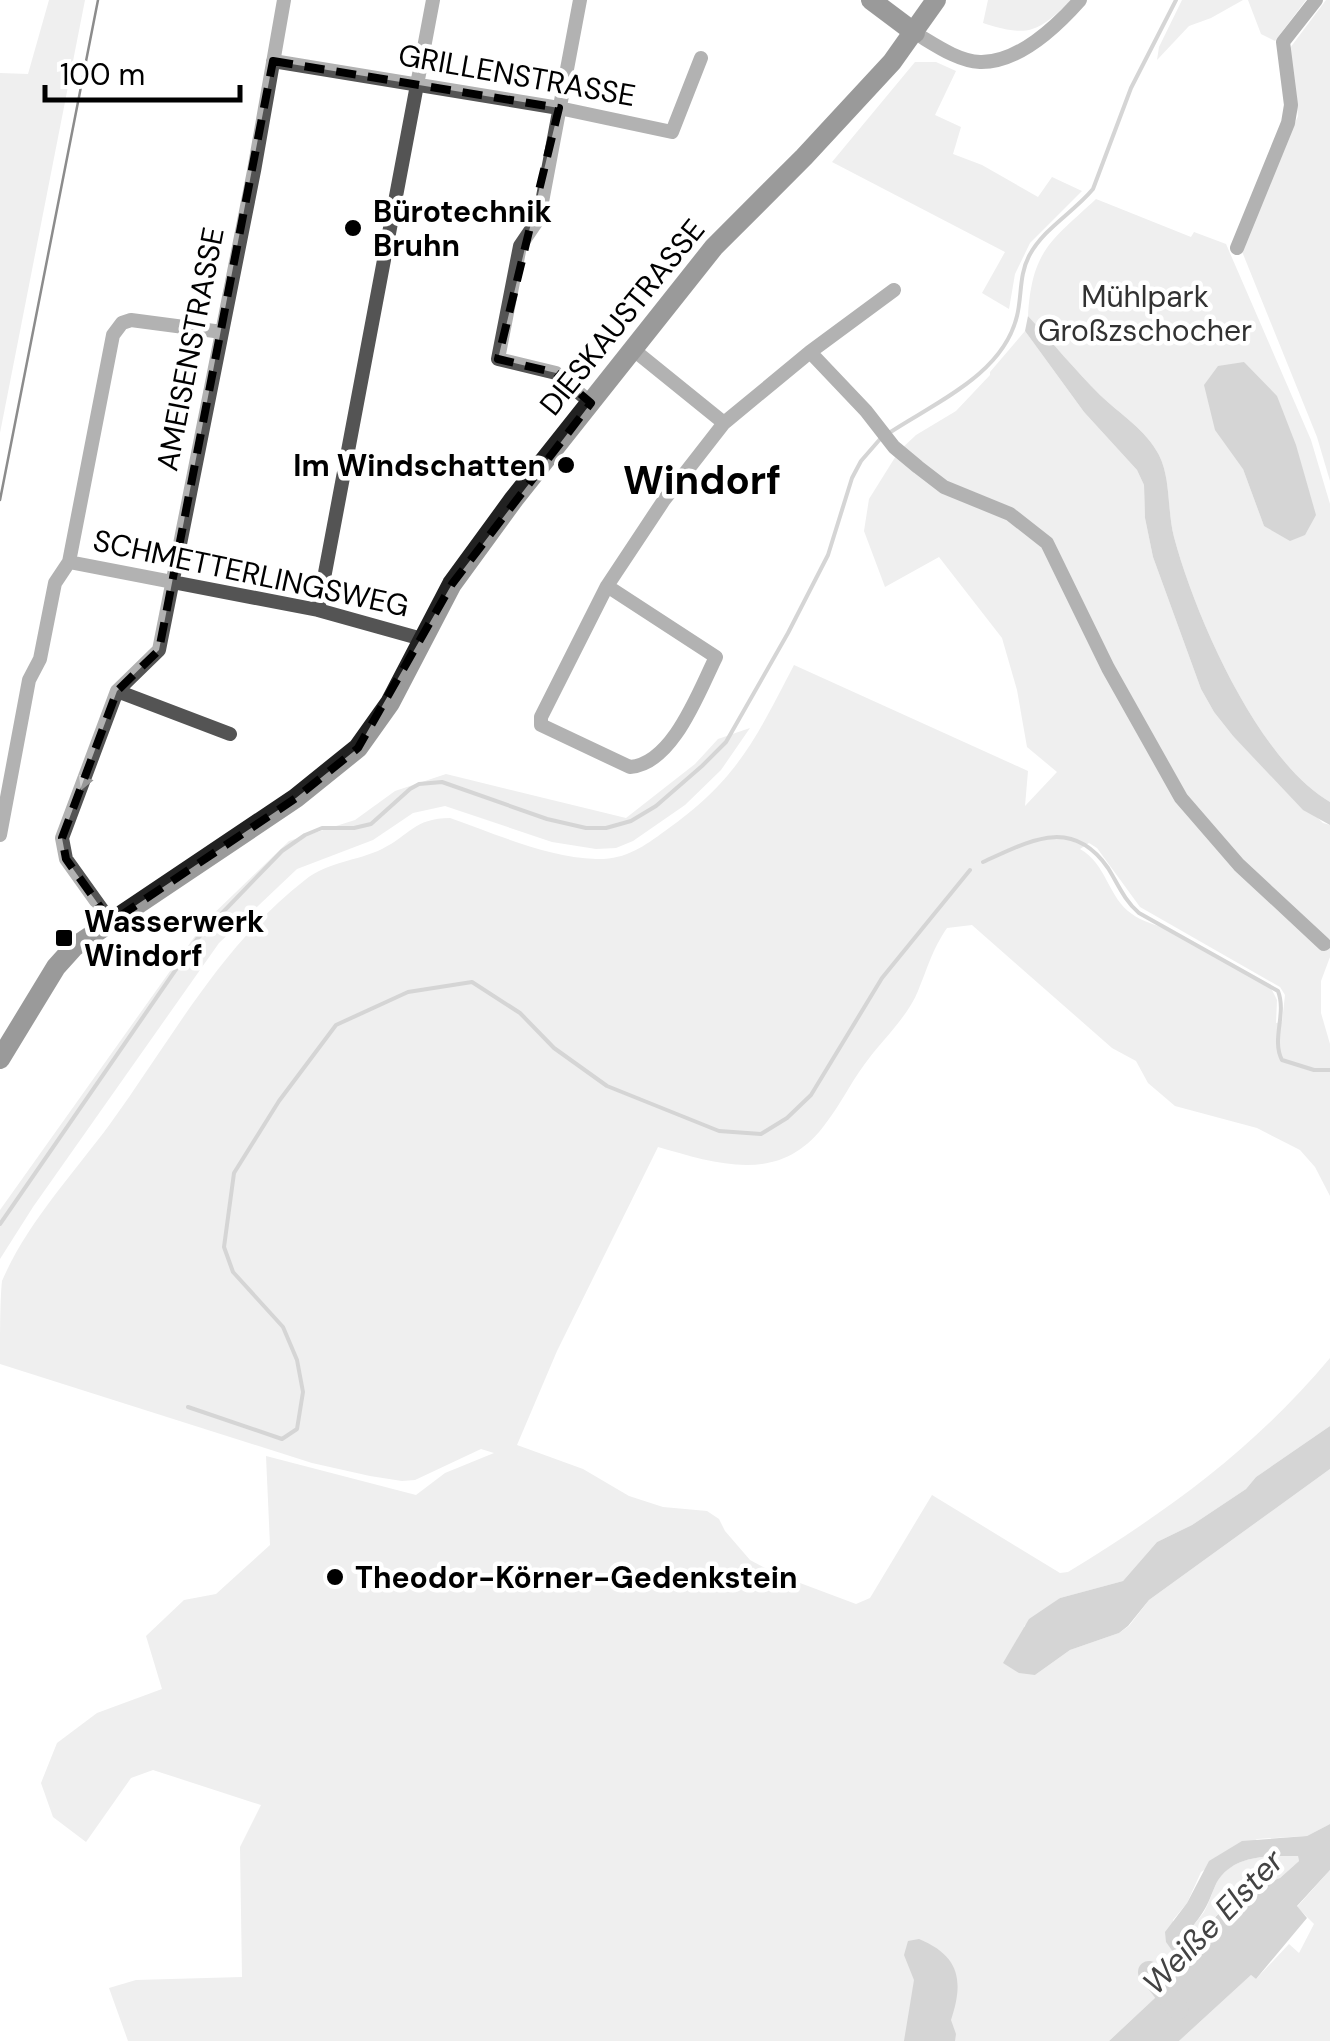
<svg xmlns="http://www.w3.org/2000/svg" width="1330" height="2041" viewBox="0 0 1330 2041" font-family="'DM Sans',sans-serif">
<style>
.green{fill:#dbdbdb;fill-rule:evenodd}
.water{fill:#a2a2a2;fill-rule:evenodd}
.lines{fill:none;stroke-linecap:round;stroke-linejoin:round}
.stream{stroke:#a2a2a2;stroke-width:4}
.river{stroke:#a2a2a2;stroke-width:22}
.street{stroke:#545454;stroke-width:14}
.secondary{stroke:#212121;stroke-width:20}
.tram{stroke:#000;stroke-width:2.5}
.oneway{fill:#989898}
.marked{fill:none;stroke:#000;stroke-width:8;stroke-dasharray:20 12;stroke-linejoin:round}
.poi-dot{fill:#000;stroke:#fff;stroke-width:4}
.labels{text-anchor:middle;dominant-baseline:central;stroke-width:9;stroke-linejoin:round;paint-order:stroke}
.street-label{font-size:30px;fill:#000;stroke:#fff}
.poi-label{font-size:30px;font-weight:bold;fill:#000;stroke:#fff;text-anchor:start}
.park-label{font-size:30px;fill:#323232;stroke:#fff}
.water-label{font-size:32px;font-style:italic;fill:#434343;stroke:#fff}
.district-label{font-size:40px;font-weight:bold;fill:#000;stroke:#fff}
</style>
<rect width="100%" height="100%" fill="#fff"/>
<path class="green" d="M 49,0 L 85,0 L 0,433 L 0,73 L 28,74 Z
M 988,0 L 1071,0 C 1037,34 1027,37 983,23 Z
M 1182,0 L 1243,0 L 1211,18 L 1189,26 L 1157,60 L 1159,47 Z
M 1248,0 L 1306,0 L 1275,41 L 1261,34 Z
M 1326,0 L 1330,0 L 1330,481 L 1317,437 L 1241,249 L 1298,116 L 1290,48 Z
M 915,62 L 936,62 L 956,71 L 935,115 L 961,127 L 953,154 L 982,165 L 1038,197 L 1052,177 L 1082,191 L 1030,243 L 1015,274 L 1009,309 L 982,293 L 1005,252 L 832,162 Z
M 1096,199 L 1191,237 L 1194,232 L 1226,244 L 1311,440 L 1330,504 L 1330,802 C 1258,760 1195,616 1174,537 C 1167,511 1171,479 1159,455 C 1146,430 1120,414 1100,395 C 1075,370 1052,342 1028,316 C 1032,250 1051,241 1096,199 ZM 1244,362 L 1305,535 L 1264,526 L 1243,469 Z
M 1025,331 L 1084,412 L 1137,470 L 1144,485 L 1145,518 L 1153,557 L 1201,689 L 1214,712 L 1233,736 L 1323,823 L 1330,825 L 1330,957 L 1321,981 L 1321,1013 L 1330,1044 L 1330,1196 L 1315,1167 L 1300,1150 L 1257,1128 L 1175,1106 L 1148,1083 L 1136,1061 L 1112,1048 L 972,925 L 947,928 C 932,950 928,967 918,991 C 907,1018 881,1041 864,1065 C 850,1084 840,1105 826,1123 C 781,1186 718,1164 658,1147 L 557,1351 L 517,1445 L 583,1469 L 629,1496 L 663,1507 L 707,1511 L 719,1519 L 725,1531 L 750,1560 L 776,1574 L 856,1604 L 870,1598 L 932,1495 L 1060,1573 L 1068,1572 C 1168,1511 1254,1449 1330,1358 L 1330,1426 L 1256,1477 L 1246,1489 L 1192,1525 L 1157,1542 L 1123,1581 L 1060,1598 L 1024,1626 L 1035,1675 L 1070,1650 L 1119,1633 L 1129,1626 L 1149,1600 L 1330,1469 L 1330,1824 L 1307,1836 L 1257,1839 L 1201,1872 L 1187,1903 L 1173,1920 L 1177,1956 L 1183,1966 L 1172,1982 L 1109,2041 L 128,2041 L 109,1988 L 136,1980 L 242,1977 L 240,1847 L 261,1805 L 153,1770 L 131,1778 L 86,1842 L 53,1817 L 41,1783 L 57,1743 L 97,1713 L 162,1689 L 146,1636 L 184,1600 L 216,1594 L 270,1545 L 266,1456 L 416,1495 L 445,1473 L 494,1453 L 481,1449 L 415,1480 L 402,1481 L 370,1476 L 312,1463 L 0,1364 C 0,1344 0,1298 2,1281 C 27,1223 73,1174 110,1124 C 171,1040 222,944 305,880 C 327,862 357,861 382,849 C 410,835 415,818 450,818 C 496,834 546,857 596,859 C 625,860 643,847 665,831 C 737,780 755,740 794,665 L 1028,771 L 1025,806 L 1057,772 L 1027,747 L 1017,690 L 1002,638 L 939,557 L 885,587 L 864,531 L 869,499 L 899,451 L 916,435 L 956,411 L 990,375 L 990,372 ZM 1089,843 L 1097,848 L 1140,907 L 1280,987 L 1285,995 L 1282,1022 L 1276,1023 L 1277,1000 L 1270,986 C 1236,968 1202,947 1167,930 C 1156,924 1142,922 1132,914 C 1108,898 1107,864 1080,849 Z
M 750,728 L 721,770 L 685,805 L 633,841 L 616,848 L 596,849 L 552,842 L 445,806 L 413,813 L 373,840 L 297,869 L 219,943 L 33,1207 L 0,1259 L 0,1210 L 205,922 L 289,841 L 355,820 L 395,791 L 446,774 L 626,818 L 695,764 L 718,739 Z
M 1298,1855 L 1299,1861 L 1280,1878 L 1237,1895 L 1190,1942 L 1187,1939 C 1189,1928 1197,1922 1204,1912 C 1209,1903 1212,1892 1217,1882 C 1234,1853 1269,1857 1298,1855 Z
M 1330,1870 L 1330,2041 L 1179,2041 L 1251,1975 L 1256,1979 L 1289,1944 L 1299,1953 L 1314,1924 L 1297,1907 Z"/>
<path class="water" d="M 1028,316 C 1052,342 1075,370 1100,395 C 1120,414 1146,430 1159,455 C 1171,479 1167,510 1174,537 C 1195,616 1258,760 1330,802 L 1330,825 L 1303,810 L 1233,736 L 1214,712 L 1201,689 L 1153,557 L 1145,518 L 1144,485 L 1137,470 L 1084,412 L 1025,331 Z
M 1244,362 L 1277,396 L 1296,445 L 1316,515 L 1305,535 L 1290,541 L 1264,526 L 1243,469 L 1215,430 L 1204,385 L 1218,366 Z
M 1330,1426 L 1330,1469 L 1149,1600 L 1128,1626 L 1119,1633 L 1070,1650 L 1035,1675 L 1019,1673 L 1003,1663 L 1029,1619 L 1060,1598 L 1123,1581 L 1157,1542 L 1192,1525 L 1246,1489 L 1256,1477 Z
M 1330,1824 L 1330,1870 L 1297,1906 L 1307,1918 L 1256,1979 L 1251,1975 L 1179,2041 L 1109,2041 L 1172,1982 L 1183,1966 L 1166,1942 L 1165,1932 L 1187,1903 L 1209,1861 L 1242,1841 L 1307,1836 ZM 1298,1856 L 1299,1861 L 1280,1878 L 1269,1882 L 1261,1877 L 1237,1895 L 1191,1942 L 1187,1939 C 1189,1928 1197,1922 1203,1912 C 1209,1903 1212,1892 1217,1882 C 1234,1854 1269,1856 1298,1856 Z
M 919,1939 C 960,1956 964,1981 951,2020 L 956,2034 L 955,2041 L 904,2041 L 914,1980 L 904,1955 L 908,1941 Z"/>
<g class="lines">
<path class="stream" d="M 889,433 C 934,403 1003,375 1017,316 C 1022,296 1019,275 1029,256 C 1044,228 1073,213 1093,189 L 1131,88 L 1176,0
M 983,862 C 1028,842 1071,815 1108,868 C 1118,884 1124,900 1139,913 L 1278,991 C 1287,1014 1271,1039 1282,1060 L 1314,1070 L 1330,1070
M 0,1224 L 197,939 L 282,851 L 305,835 L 322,828 L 354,828 L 371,824 L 410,789 L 419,784 L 442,782 L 547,819 L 586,828 L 606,828 L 631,821 L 656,806 L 702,766 L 726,742 L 788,633 L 828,555 L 852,478 L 861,461 L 881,438
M 188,1407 L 282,1439 L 297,1429 L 303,1392 L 297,1360 L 283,1327 L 233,1272 L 224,1247 L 234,1173 L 279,1101 L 336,1025 L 408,992 L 472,982 L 520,1013 L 554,1048 L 607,1086 L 719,1131 L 761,1134 L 787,1118 L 811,1095 L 882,978 L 970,870"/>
<path class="river" d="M 1149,1972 L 1178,2009"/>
<path class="street" d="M 580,0 L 539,218 L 520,246 L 498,359 L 556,373 L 591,403
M 915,33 C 934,44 957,61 980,62 C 1018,63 1057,26 1080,0
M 273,61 L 559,108 L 672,132 L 701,58
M 1237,248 L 1288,123 L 1291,105 L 1283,42 L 1316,0
M 635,351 L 724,423
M 810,352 L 866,411 L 894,447 L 918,467 L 944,487 L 1010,514 L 1047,543 L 1108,668 L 1181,798 L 1239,865 L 1324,944
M 69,562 L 318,610 L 422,639
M 607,586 L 541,717 L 541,725 L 630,767 C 673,764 699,691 716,657 L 607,586 L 664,500 L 724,423 L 810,352 L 894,290
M 318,610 L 433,0
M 117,691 L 230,734
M 0,835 L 29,680 L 40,659 L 55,583 L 69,562 L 113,335 L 122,323 L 131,320 L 222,332
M 111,922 L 66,859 L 62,838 L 117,691 L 159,650 L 254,171 L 284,0"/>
<path class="secondary" d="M 871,0 L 915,33
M 0,1059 L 56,967 L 74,947 L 296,798 L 358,748 L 390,703 L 452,584 L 514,499 L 714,247 L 804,157 L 892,62 L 936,0"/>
<path class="tram" d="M 0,500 L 98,0"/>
</g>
<defs><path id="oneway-solid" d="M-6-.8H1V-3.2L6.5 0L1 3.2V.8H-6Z" transform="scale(2.5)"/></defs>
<use class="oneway" href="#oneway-solid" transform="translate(87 775) rotate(111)"/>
<path d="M0 0H1330V2041H0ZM 273,61 L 559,108 L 498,359 L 556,373 L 591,403 L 452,584 L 358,748 L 296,798 L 111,922 L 66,859 L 62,838 L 117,691 L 159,650 Z" fill="#fff" fill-opacity=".55" fill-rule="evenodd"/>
<path class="marked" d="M 273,61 L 559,108 L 498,359 L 556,373 L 591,403 L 452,584 L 358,748 L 296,798 L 111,922 L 66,859 L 62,838 L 117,691 L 159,650 Z"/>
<g class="poi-dot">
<circle cx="353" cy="228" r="10"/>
<circle cx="566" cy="465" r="10"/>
<rect x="54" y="928" width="20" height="20" rx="5"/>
<circle cx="335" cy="1577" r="10"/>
</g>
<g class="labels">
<g class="street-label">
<text transform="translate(517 75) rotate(10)">GRILLENSTRASSE</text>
<text transform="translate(622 317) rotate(-51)">DIESKAUSTRASSE</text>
<text transform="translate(190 349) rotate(-79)">AMEISENSTRASSE</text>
<text transform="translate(251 573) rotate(12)">SCHMETTERLINGSWEG</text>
</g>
<g class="poi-label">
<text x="373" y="211">Bürotechnik<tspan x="373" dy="34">Bruhn</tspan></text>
<text x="546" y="465" text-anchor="end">Im Windschatten</text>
<text x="84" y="921">Wasserwerk<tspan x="84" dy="34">Windorf</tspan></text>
<text x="355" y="1577">Theodor-Körner-Gedenkstein</text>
</g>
<g class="park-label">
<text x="1145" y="296">Mühlpark<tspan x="1145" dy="34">Großzschocher</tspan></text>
</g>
<g class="water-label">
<text transform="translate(1213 1922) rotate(-46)">Weiße Elster</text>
</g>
<g class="district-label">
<text x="702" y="480">Windorf</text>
</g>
</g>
<path d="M45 85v15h195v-15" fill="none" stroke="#000000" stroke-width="5"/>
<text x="60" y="85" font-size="30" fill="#000000" stroke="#ffffff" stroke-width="8" paint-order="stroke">100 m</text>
</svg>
